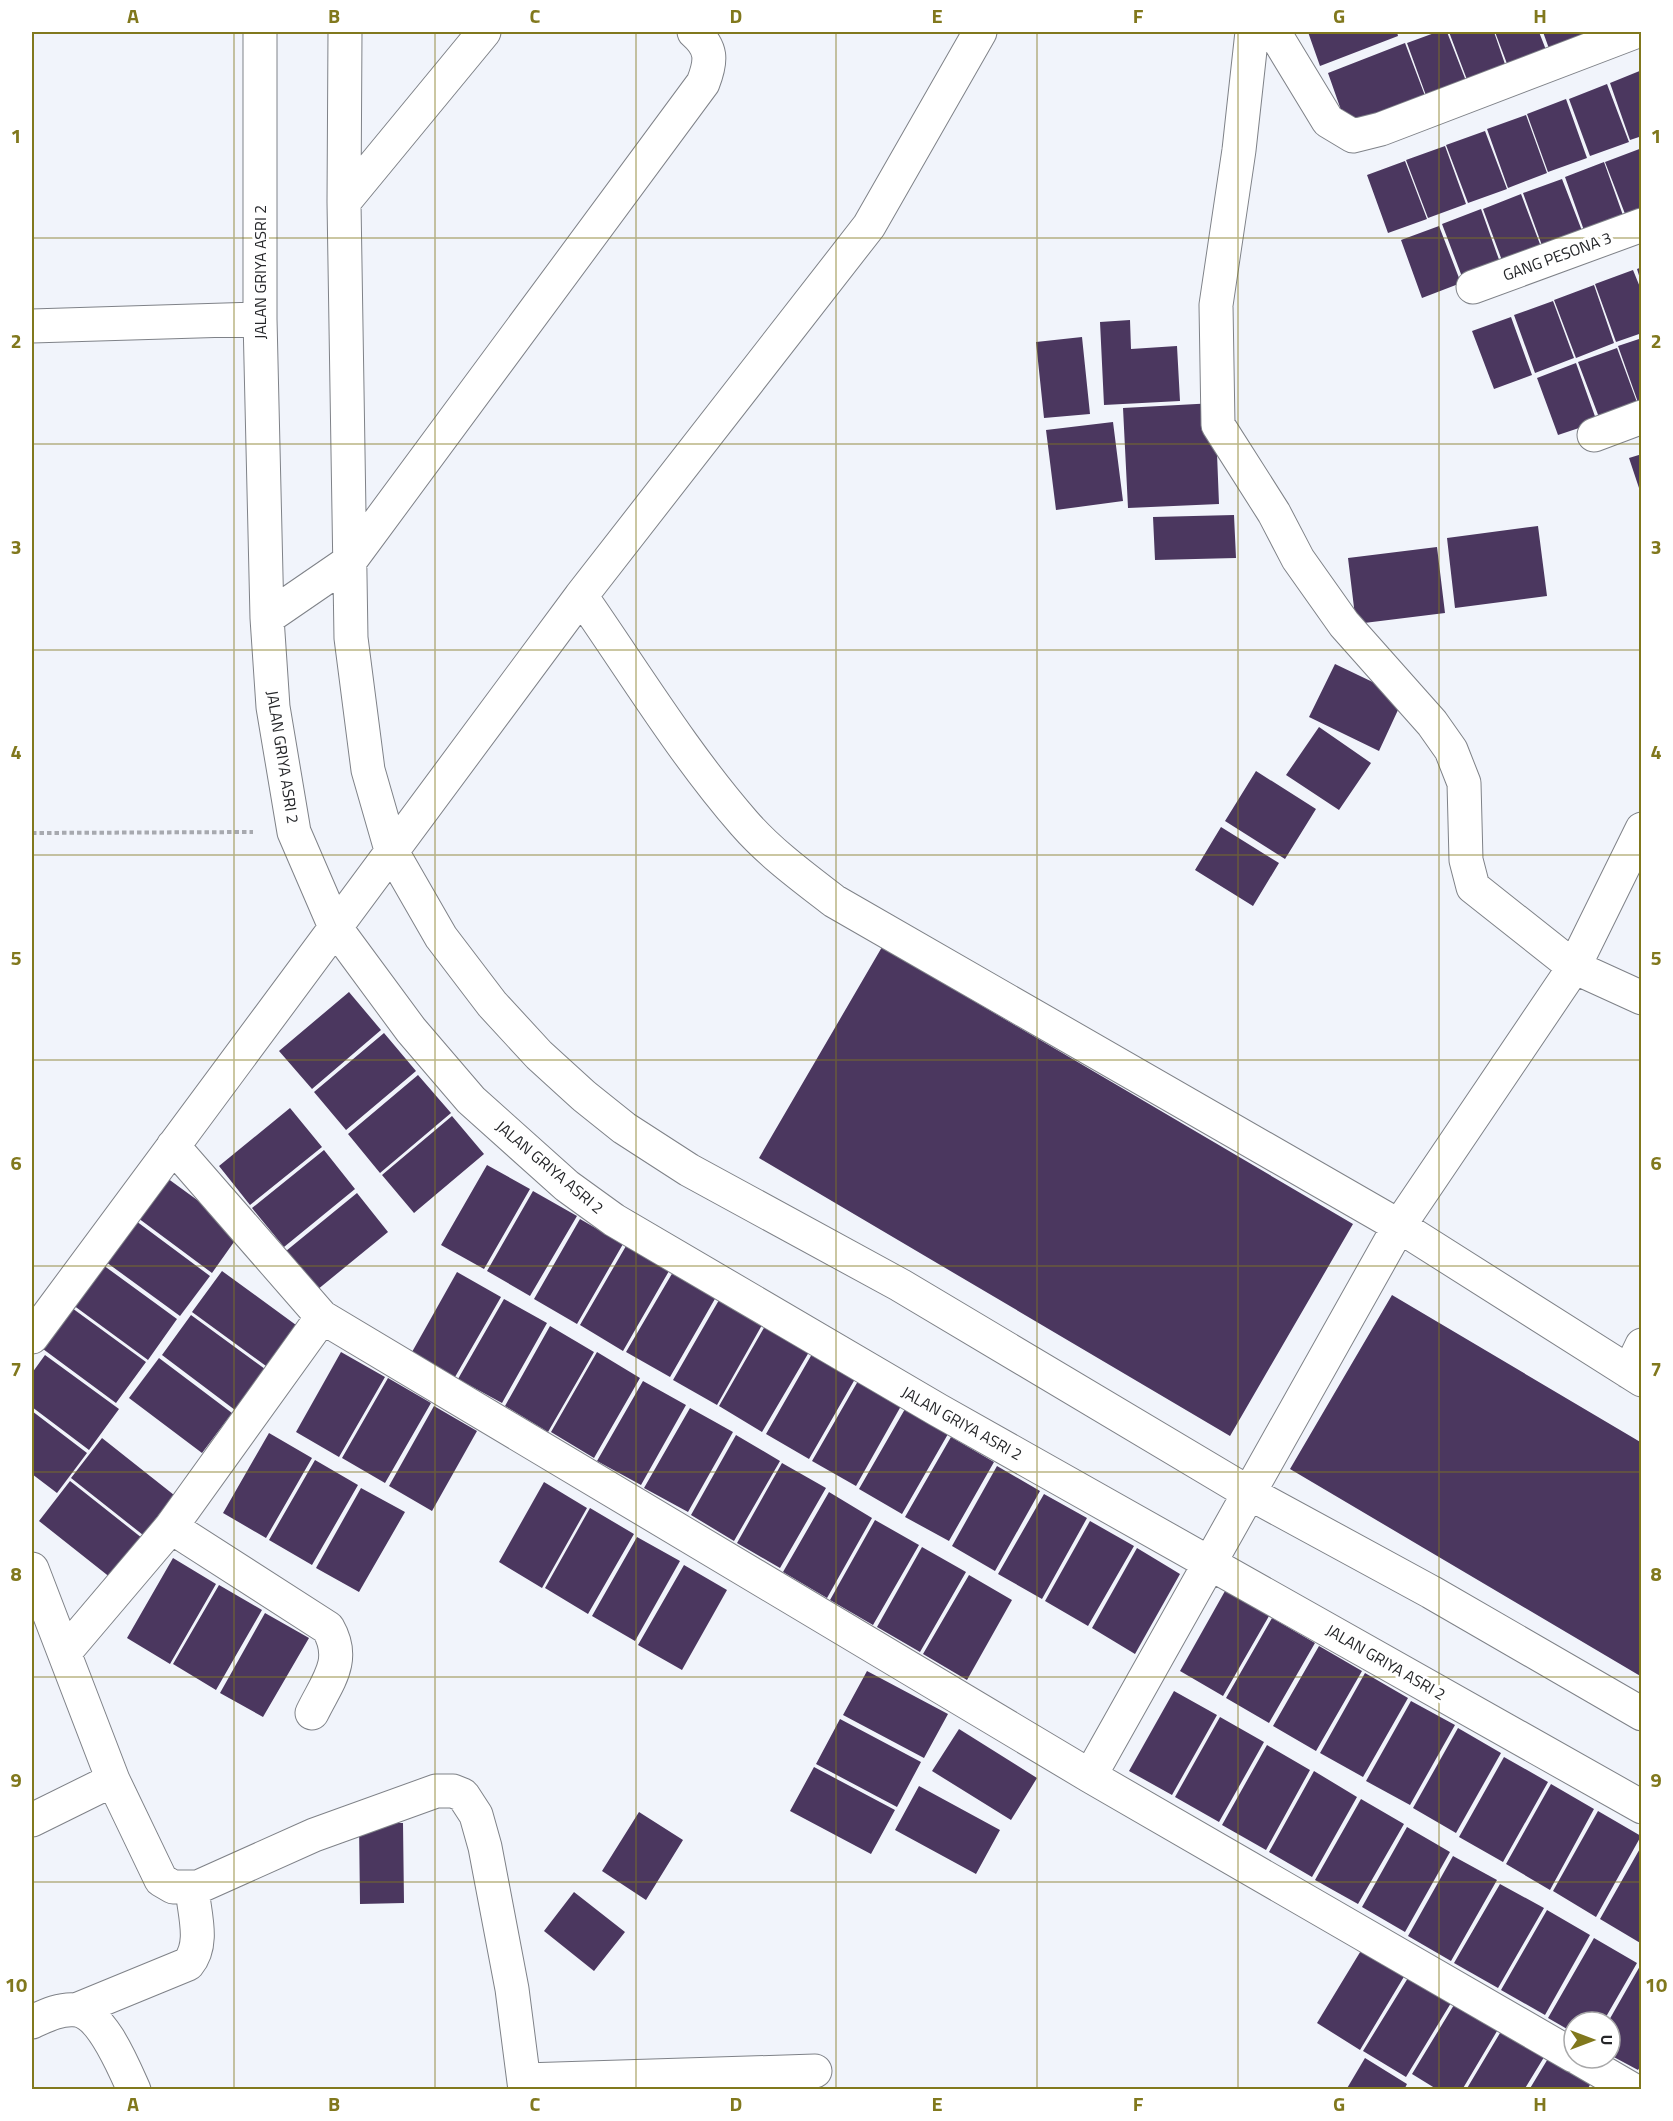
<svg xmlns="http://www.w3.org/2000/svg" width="1673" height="2121" viewBox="0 0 1673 2121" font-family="'Titillium Web',sans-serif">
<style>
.building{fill:#4b375f}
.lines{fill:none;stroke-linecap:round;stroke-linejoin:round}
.minor-casing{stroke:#7f8288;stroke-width:35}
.path{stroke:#a7a9af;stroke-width:4;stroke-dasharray:4.5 3;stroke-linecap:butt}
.minor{stroke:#fff;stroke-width:33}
.grid{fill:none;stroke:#81781d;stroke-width:1.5;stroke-opacity:0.55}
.labels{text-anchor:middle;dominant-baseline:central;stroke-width:6;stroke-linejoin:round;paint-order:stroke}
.street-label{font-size:16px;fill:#252629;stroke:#fff}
.neatline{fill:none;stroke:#81781d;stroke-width:2}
.grid-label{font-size:20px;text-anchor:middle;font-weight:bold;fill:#81781d}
</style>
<rect width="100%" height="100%" fill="#f1f4fb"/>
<path class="building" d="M 1308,32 L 1397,32 L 1398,36 L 1320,66 Z
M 1437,32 L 1447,32 L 1468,86 L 1428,101 L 1407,43 Z
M 1449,32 L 1494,32 L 1507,70 L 1469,85 Z
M 1495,32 L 1539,32 L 1548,55 L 1509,69 Z
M 1543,32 L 1587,32 L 1590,39 L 1551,54 Z
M 1405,43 L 1427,101 L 1388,116 L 1378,91 L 1388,116 L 1348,130 L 1328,73 Z
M 1642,70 L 1642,136 L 1630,140 L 1610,83 Z
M 1607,84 L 1629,142 L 1590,156 L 1569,99 Z
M 1566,99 L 1587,158 L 1548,172 L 1527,114 Z
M 1526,115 L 1547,173 L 1508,188 L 1487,129 Z
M 1485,131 L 1507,189 L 1468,203 L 1446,145 Z
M 1445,146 L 1466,204 L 1428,218 L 1406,160 Z
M 1642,148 L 1642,214 L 1627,219 L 1605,162 Z
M 1405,161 L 1427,219 L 1388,233 L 1367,175 Z
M 1604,162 L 1625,221 L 1586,236 L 1565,177 Z
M 1562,179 L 1584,236 L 1544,251 L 1523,193 Z
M 1521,194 L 1543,252 L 1504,266 L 1483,209 Z
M 1481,209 L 1502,268 L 1464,282 L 1442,224 Z
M 1439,226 L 1461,283 L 1422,298 L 1401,240 Z
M 1642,267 L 1642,281 L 1641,282 L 1637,269 Z
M 1633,270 L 1642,292 L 1642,333 L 1616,342 L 1595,284 Z
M 1594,285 L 1614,343 L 1576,358 L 1554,300 Z
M 1553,301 L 1574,358 L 1535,373 L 1514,315 Z
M 1511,317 L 1532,375 L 1494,389 L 1472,331 Z
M 1130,320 L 1131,349 L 1177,346 L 1180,401 L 1104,405 L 1100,322 Z
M 1082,337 L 1090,414 L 1044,418 L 1036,342 Z
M 1642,338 L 1642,404 L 1639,405 L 1618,346 Z
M 1617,348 L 1638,405 L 1600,420 L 1578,362 Z
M 1576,363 L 1597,422 L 1558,435 L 1537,378 Z
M 1215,403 L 1219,504 L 1128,508 L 1123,408 Z
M 1113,422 L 1123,501 L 1056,510 L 1046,430 Z
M 1642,454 L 1642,494 L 1641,494 L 1629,458 Z
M 1234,515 L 1236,558 L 1155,560 L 1153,517 Z
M 1538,526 L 1547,596 L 1455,608 L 1447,538 Z
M 1437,547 L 1445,613 L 1356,624 L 1348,558 Z
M 1335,664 L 1404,697 L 1379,751 L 1309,717 Z
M 1319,727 L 1371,763 L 1339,810 L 1286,775 Z
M 1256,771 L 1316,809 L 1285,859 L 1225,821 Z
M 1221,827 L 1279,863 L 1253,906 L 1195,870 Z
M 882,947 L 1353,1224 L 1230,1436 L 759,1158 Z
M 349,992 L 381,1030 L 312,1089 L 279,1051 Z
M 384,1033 L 416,1071 L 346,1130 L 314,1092 Z
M 418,1075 L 451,1113 L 380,1173 L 348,1134 Z
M 290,1108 L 322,1147 L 250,1205 L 219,1166 Z
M 452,1116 L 484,1154 L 414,1213 L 382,1175 Z
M 324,1150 L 355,1189 L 284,1247 L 252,1208 Z
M 487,1165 L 530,1189 L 484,1269 L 441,1245 Z
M 167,1178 L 241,1232 L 212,1273 L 138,1218 Z
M 533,1191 L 577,1216 L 530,1296 L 487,1271 Z
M 357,1193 L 388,1232 L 317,1290 L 286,1251 Z
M 580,1219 L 623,1244 L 577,1324 L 534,1299 Z
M 136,1221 L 210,1276 L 180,1316 L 106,1262 Z
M 626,1246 L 669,1271 L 623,1351 L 580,1325 Z
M 103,1265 L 177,1319 L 148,1360 L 73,1305 Z
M 222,1271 L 296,1325 L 266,1366 L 192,1312 Z
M 457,1272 L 501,1297 L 455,1377 L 412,1352 Z
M 673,1272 L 716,1297 L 670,1377 L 626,1352 Z
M 1392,1295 L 1642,1443 L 1642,1677 L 1290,1469 Z
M 504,1299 L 547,1323 L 502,1403 L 458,1379 Z
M 719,1300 L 762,1325 L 717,1405 L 673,1380 Z
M 72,1308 L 146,1362 L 116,1403 L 43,1349 Z
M 191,1315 L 265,1369 L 235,1410 L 162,1355 Z
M 550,1326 L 594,1352 L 548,1432 L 505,1406 Z
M 765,1326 L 809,1352 L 762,1432 L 719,1406 Z
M 341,1352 L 385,1377 L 339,1457 L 296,1432 Z
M 597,1352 L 640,1378 L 594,1458 L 551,1432 Z
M 812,1354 L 855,1379 L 809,1459 L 766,1434 Z
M 45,1355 L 119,1409 L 89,1450 L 32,1407 L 32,1373 Z
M 159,1358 L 232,1413 L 202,1453 L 129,1398 Z
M 388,1378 L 431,1403 L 385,1483 L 342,1458 Z
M 643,1381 L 686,1405 L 641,1485 L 597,1461 Z
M 858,1381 L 901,1406 L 856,1486 L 812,1461 Z
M 434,1406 L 477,1431 L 432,1511 L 389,1486 Z
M 690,1408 L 733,1432 L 688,1512 L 644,1488 Z
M 905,1409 L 948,1434 L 902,1514 L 859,1489 Z
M 32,1411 L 87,1453 L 57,1493 L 32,1474 Z
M 269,1433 L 312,1458 L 266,1538 L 223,1513 Z
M 736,1435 L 780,1461 L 734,1541 L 691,1515 Z
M 951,1437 L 994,1462 L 949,1541 L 905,1517 Z
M 102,1438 L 174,1495 L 143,1535 L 71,1478 Z
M 315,1460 L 358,1485 L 312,1565 L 269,1540 Z
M 782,1463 L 826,1488 L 780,1568 L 737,1543 Z
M 997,1466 L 1040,1491 L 995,1571 L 952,1546 Z
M 70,1481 L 142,1538 L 111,1578 L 39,1521 Z
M 544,1482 L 587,1508 L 542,1588 L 499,1562 Z
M 361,1488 L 405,1512 L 359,1592 L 316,1568 Z
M 829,1492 L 872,1518 L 827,1598 L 783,1572 Z
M 1044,1494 L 1087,1518 L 1042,1599 L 998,1574 Z
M 590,1508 L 634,1534 L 588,1614 L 545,1588 Z
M 875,1520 L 919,1545 L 873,1625 L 830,1600 Z
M 1090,1521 L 1134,1546 L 1088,1626 L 1045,1601 Z
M 637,1537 L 680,1561 L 635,1641 L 592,1616 Z
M 922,1547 L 966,1572 L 920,1652 L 877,1627 Z
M 1137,1548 L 1180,1574 L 1135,1654 L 1092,1628 Z
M 173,1558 L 216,1584 L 170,1664 L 127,1638 Z
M 684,1565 L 727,1590 L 682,1670 L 638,1645 Z
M 969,1575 L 1012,1600 L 967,1680 L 923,1654 Z
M 219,1585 L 262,1610 L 216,1690 L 173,1664 Z
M 1225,1591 L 1269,1616 L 1223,1696 L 1180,1671 Z
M 265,1613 L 309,1638 L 263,1717 L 220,1693 Z
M 1272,1618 L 1315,1643 L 1269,1723 L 1226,1698 Z
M 1319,1646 L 1362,1671 L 1316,1751 L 1273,1726 Z
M 867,1671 L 948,1714 L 924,1758 L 843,1715 Z
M 1365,1673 L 1408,1698 L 1363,1777 L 1320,1753 Z
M 1174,1691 L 1217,1715 L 1172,1795 L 1129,1771 Z
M 1411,1701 L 1455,1725 L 1410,1805 L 1366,1781 Z
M 1220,1717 L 1264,1742 L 1219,1822 L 1175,1797 Z
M 840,1719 L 921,1762 L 897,1807 L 816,1764 Z
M 1458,1728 L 1501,1753 L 1456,1833 L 1413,1808 Z
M 959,1729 L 1037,1778 L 1011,1820 L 932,1771 Z
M 1267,1745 L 1310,1770 L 1266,1850 L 1222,1825 Z
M 1504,1757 L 1548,1782 L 1503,1862 L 1459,1837 Z
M 814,1767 L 895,1810 L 871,1854 L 790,1811 Z
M 1314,1771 L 1357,1797 L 1312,1877 L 1269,1852 Z
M 1551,1784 L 1594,1809 L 1550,1890 L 1506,1864 Z
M 919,1786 L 1000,1830 L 976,1874 L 895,1830 Z
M 1361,1799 L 1404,1824 L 1358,1904 L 1315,1880 Z
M 1598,1811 L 1641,1836 L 1596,1917 L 1553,1891 Z
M 639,1812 L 683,1840 L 646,1900 L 602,1871 Z
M 359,1823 L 403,1823 L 404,1903 L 360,1904 Z
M 1407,1827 L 1450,1852 L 1405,1932 L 1362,1907 Z
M 1642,1845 L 1642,1944 L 1600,1919 Z
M 1453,1856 L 1497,1880 L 1451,1961 L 1408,1936 Z
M 1500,1884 L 1544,1908 L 1498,1988 L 1454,1963 Z
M 574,1892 L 625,1932 L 594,1971 L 544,1931 Z
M 1547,1910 L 1590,1935 L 1545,2015 L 1501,1990 Z
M 1594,1938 L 1637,1963 L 1603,2022 L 1574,2022 L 1574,2033 L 1548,2018 Z
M 1365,1944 L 1408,1970 L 1360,2050 L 1317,2023 Z
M 1640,1966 L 1642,2064 L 1638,2070 L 1610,2055 L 1610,2022 L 1608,2022 Z
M 1411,1973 L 1454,1998 L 1406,2077 L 1363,2051 Z
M 1460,1995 L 1503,2021 L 1462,2090 L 1438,2090 L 1412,2074 Z
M 1506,2023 L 1549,2049 L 1524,2090 L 1466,2090 Z
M 1552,2052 L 1594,2078 L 1587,2090 L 1529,2090 Z
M 1365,2058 L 1407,2084 L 1404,2090 L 1346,2090 Z"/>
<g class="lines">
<defs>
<path id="minor" d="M 260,32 L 260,319 L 267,618 L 273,707 L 294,832 L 335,927 L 411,1030 L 471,1100 L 567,1186 L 614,1220 L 938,1410 L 1642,1807
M 345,32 L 344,202 L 351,638 L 368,770 L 391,850 L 441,937 L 492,1004 L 539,1055 L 584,1096 L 624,1128 L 689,1170 L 900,1285 L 1249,1493 L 1431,1592 L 1642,1714
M 1252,32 L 1239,150 L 1216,305 L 1218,425 L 1274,513 L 1298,559 L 1344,624 L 1432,723 L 1451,750 L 1464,783 L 1466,860 L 1473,887 L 1574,967 L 1642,998
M 1274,32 L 1328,121 L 1353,136 L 1381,129 L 1635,32
M 344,202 L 484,32
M 1473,287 L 1642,225
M 32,326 L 260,319
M 1594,435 L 1642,417
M 581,596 C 634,672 683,753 744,823 C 770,853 803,877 834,901 L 1399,1226 L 1642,1380
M 267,618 L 350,561 L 703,83 C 712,60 712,48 694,32
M 173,1146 L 322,1317 L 1090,1776 L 1574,2056
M 32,1337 L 581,596 L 869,226 L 980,32
M 1629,1372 L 1642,1345
M 171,1527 L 328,1628 C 347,1661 327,1682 312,1713
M 32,1569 L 113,1780 L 161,1880 L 173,1887 L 198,1887 L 314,1835 L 436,1791 L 453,1791 L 463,1795 L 476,1815 L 485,1847 L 512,1989 L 525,2090
M 65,1652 L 171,1527 L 322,1317
M 1090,1776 L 1399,1226 L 1574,967 L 1642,829
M 32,1820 L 113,1780
M 76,2010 L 188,1964 C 205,1944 194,1913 192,1888
M 32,2022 C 45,2016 61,2008 76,2010 C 102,2013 124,2068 134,2090
M 1578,2058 L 1633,2090
M 524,2080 L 815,2071"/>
</defs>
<use href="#minor" class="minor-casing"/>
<path class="path" d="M 32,833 L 253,832"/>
<use href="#minor" class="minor"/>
</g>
<path class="grid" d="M 234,32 L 234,2090M 435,32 L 435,2090M 636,32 L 636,2090M 836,32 L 836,2090M 1037,32 L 1037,2090M 1238,32 L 1238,2090M 1439,32 L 1439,2090M 32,238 L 1642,238M 32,444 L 1642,444M 32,650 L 1642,650M 32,855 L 1642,855M 32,1060 L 1642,1060M 32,1266 L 1642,1266M 32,1472 L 1642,1472M 32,1677 L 1642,1677M 32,1882 L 1642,1882"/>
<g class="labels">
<g class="street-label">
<text transform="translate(1557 256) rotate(-20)">GANG PESONA 3</text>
<text transform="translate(260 272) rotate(-90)">JALAN GRIYA ASRI 2</text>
<text transform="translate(283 757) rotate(81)">JALAN GRIYA ASRI 2</text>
<text transform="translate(550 1167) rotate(40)">JALAN GRIYA ASRI 2</text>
<text transform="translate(962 1423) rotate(29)">JALAN GRIYA ASRI 2</text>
<text transform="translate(1386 1662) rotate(30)">JALAN GRIYA ASRI 2</text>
</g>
</g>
<rect width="1673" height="2121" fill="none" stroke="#ffffff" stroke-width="66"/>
<g transform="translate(1592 2040) rotate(90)"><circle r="28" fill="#ffffff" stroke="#a8a8a9" stroke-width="1.5"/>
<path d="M0-4.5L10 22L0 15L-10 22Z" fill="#81781d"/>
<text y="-9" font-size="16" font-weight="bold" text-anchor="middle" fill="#252629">U</text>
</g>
<rect x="33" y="33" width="1607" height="2055" class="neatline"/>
<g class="grid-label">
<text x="133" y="23">A</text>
<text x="334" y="23">B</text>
<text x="535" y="23">C</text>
<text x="736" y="23">D</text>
<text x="937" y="23">E</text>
<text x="1138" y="23">F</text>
<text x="1339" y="23">G</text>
<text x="1540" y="23">H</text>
<text x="16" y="143">1</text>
<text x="1656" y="143">1</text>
<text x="16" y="348">2</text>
<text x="1656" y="348">2</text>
<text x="16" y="554">3</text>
<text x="1656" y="554">3</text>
<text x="16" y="759">4</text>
<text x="1656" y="759">4</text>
<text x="16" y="965">5</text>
<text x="1656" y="965">5</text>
<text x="16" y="1170">6</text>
<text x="1656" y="1170">6</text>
<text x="16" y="1376">7</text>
<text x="1656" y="1376">7</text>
<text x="16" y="1581">8</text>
<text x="1656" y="1581">8</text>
<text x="16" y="1787">9</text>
<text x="1656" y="1787">9</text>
<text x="16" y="1992">10</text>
<text x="1656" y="1992">10</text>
<text x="133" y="2111">A</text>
<text x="334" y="2111">B</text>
<text x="535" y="2111">C</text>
<text x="736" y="2111">D</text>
<text x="937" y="2111">E</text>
<text x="1138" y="2111">F</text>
<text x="1339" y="2111">G</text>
<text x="1540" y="2111">H</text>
</g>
</svg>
